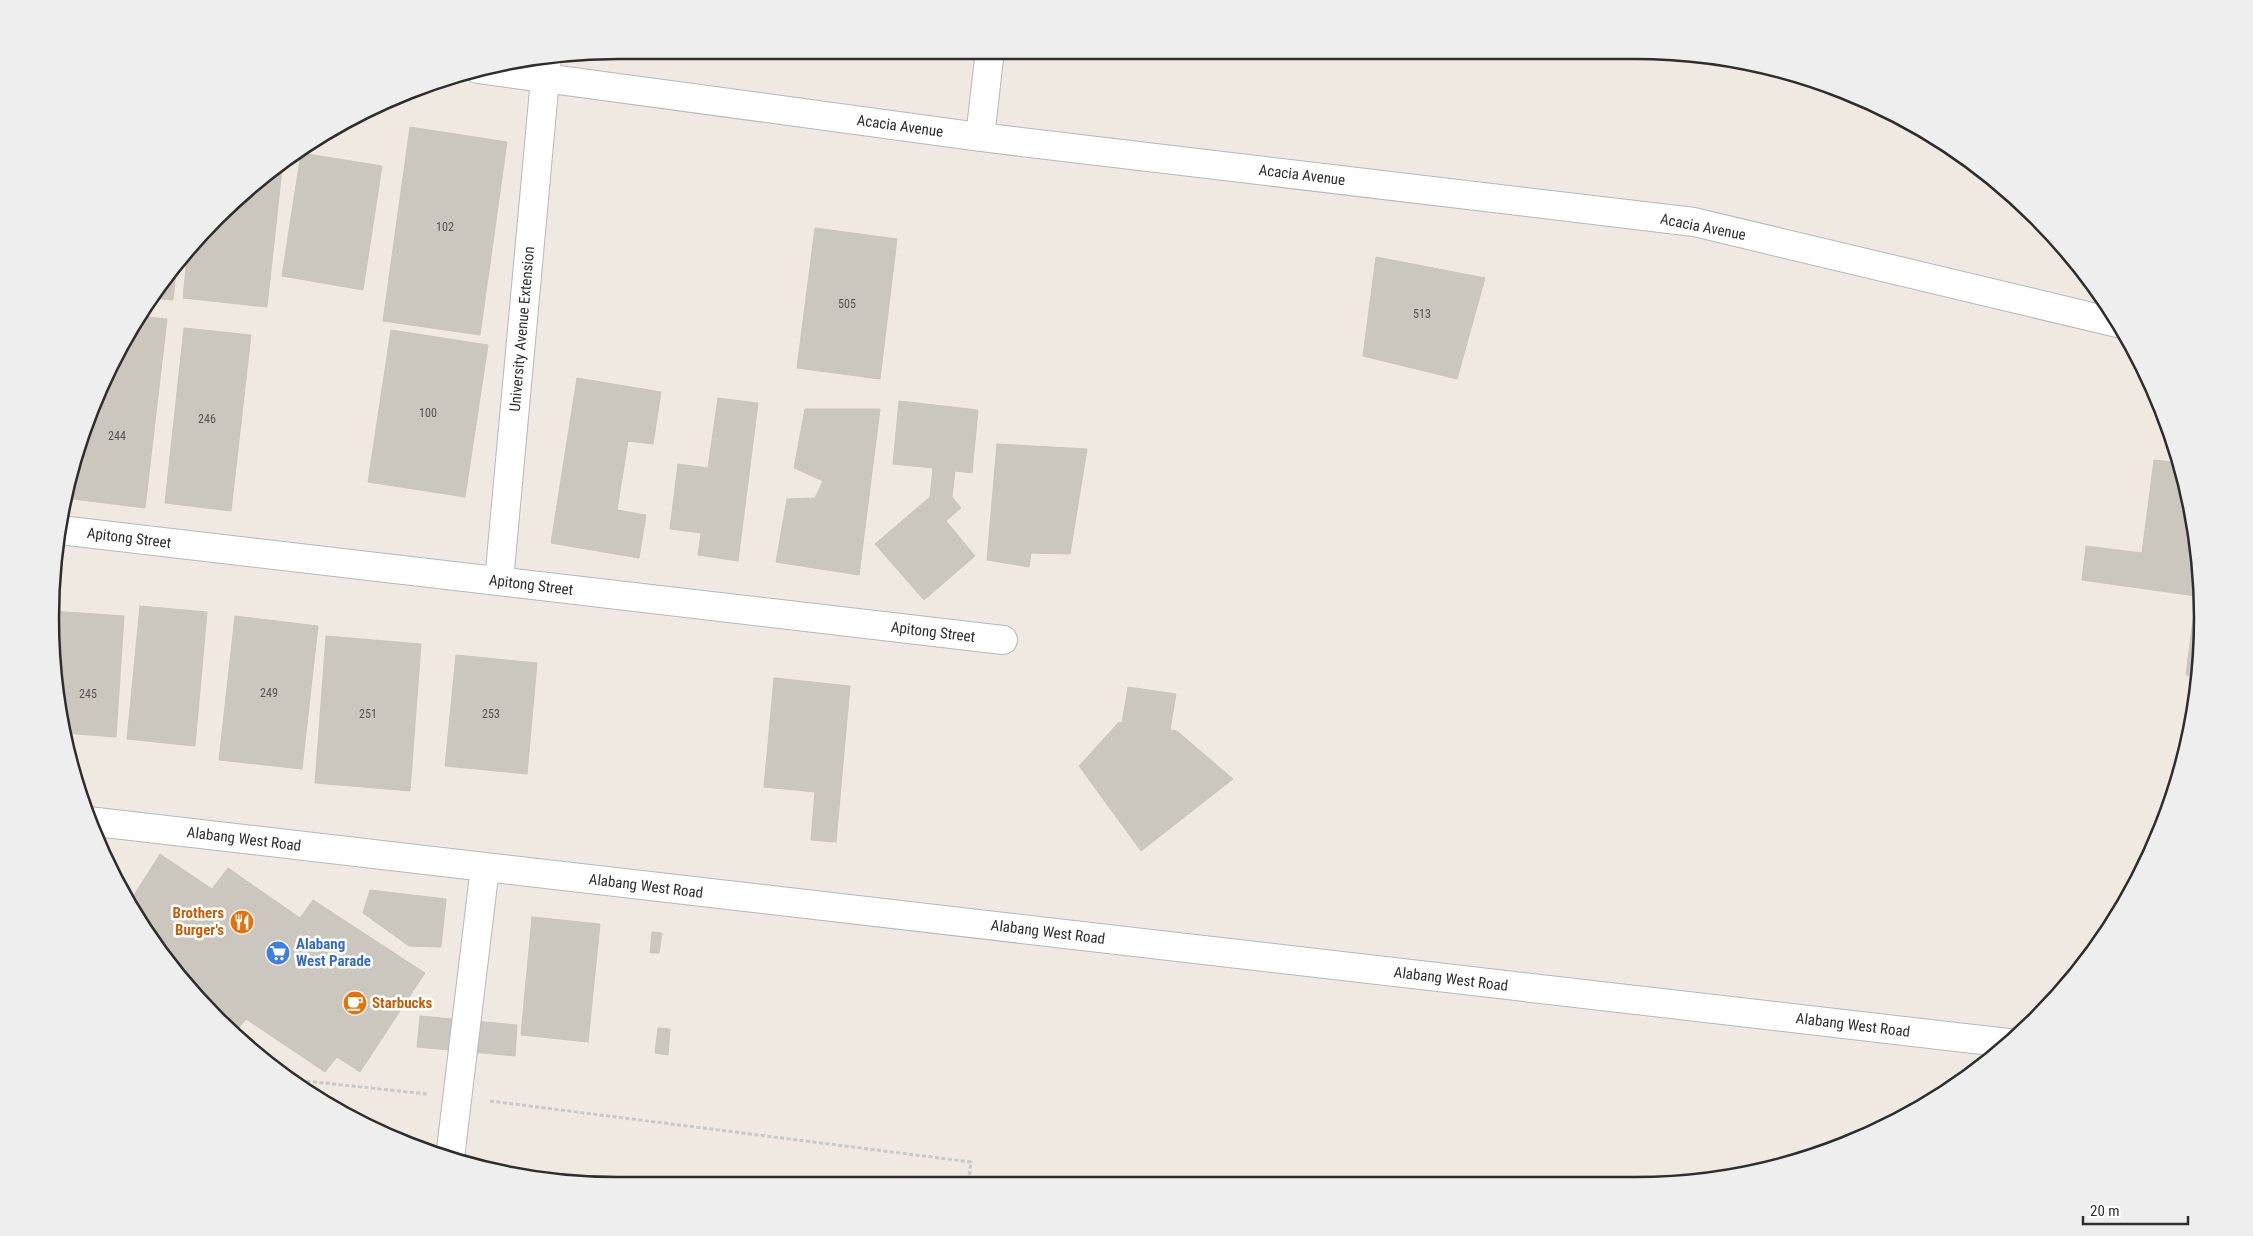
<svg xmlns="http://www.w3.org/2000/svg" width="2253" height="1236" viewBox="0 0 2253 1236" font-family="'Roboto Condensed',sans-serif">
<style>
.building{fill:#cbc7bf;stroke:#cbc5ba}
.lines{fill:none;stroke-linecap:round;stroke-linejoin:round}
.minor-casing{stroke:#b4b7c1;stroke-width:30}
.path{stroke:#c9c9c9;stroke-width:3;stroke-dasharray:4 2.5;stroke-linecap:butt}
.minor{stroke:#fff;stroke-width:28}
.labels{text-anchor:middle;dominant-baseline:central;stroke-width:5;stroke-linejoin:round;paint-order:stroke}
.number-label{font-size:12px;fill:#555452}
.street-label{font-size:15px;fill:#2e2e2e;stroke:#fff}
.food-label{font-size:15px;font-weight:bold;fill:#c56008;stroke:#fff;text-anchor:end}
.shop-label{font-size:15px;font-weight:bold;fill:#366cbe;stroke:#fff;text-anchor:start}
.rim{fill:none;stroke:#2e2e2e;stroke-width:2.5}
</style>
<rect width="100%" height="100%" fill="#efe9e1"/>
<path class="building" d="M 410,127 L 507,142 L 480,335 L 383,321 Z
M 301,153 L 382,166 L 363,290 L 282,276 Z
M 283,160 L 267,307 L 183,298 L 188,247 L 272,168 Z
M 815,228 L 897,239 L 880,379 L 797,368 Z
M 1376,257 L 1485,278 L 1457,379 L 1363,356 Z
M 177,262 L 173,300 L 150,298 Z
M 138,316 L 167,319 L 145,508 L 65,498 L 69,471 L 93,400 Z
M 184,328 L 251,335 L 231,511 L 165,503 Z
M 391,330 L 488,345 L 465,497 L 368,482 Z
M 577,378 L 661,392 L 653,444 L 628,441 L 617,510 L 646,515 L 639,558 L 551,543 Z
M 718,398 L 758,403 L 738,561 L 698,555 L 701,533 L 670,529 L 678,464 L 708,468 Z
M 899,401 L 978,410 L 972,473 L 955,471 L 952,497 L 961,508 L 946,521 L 975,556 L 924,600 L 875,544 L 930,497 L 933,468 L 893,464 Z
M 805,409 L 880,409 L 859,575 L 776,562 L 787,499 L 815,498 L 823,481 L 794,468 Z
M 997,444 L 1087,449 L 1070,554 L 1031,553 L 1029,567 L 987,560 Z
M 2154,460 L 2181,463 L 2184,471 L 2202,581 L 2199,676 L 2186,675 L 2196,596 L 2082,580 L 2086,546 L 2142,553 Z
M 140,606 L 207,612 L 195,746 L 127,739 Z
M 51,611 L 124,616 L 116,737 L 64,733 L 51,655 Z
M 235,616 L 318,626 L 302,769 L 219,760 Z
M 326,636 L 421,644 L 410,791 L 315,783 Z
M 456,655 L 537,663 L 527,774 L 445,766 Z
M 774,678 L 850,686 L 836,842 L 811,840 L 815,792 L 764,787 Z
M 1128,687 L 1176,694 L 1170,730 L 1177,731 L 1233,779 L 1141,851 L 1079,766 L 1119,722 L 1122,723 Z
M 160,854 L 212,889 L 228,868 L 300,918 L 313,900 L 425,973 L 360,1072 L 337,1057 L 325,1072 L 246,1019 L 235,1033 L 191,993 L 146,933 L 129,903 Z
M 370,890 L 446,899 L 441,947 L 409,946 L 363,913 Z
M 532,917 L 600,924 L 588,1042 L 521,1035 Z
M 652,932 L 662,933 L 659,953 L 650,953 Z
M 420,1016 L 517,1025 L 515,1056 L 417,1047 Z
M 658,1028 L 670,1029 L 668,1055 L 655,1053 Z"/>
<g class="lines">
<defs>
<path id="minor" d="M 478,69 L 980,137 L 1694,222 L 2117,323
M 980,137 L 990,50
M 60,530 L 1003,640
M 499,581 L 547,57
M 88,821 L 2008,1043
M 450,1158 L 485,867"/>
</defs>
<use href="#minor" class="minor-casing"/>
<path class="path" d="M 287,1079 L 427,1094
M 490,1101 L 971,1162 L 968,1184"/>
<use href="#minor" class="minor"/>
</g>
<defs>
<symbol id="restaurant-disc" viewBox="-11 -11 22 22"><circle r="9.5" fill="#e8710a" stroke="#fff"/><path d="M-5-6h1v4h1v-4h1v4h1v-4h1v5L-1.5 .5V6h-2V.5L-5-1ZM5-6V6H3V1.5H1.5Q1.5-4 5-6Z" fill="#fff"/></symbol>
<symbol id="supermarket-disc" viewBox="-11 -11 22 22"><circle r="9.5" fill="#3f7fe0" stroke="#fff"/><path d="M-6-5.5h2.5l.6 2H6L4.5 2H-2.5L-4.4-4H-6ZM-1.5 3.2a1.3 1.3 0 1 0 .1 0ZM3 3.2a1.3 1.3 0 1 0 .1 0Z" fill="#fff"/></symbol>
<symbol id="cafe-disc" viewBox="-11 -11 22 22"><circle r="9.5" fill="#e8710a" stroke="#fff"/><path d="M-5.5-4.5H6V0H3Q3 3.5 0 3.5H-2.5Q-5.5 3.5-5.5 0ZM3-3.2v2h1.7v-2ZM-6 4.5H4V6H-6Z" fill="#fff"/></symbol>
</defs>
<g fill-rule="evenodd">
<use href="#restaurant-disc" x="228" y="908" width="28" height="28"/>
<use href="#supermarket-disc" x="264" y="939" width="28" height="28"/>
<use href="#cafe-disc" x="341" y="989" width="28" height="28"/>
</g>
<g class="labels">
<g class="number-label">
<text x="445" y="227">102</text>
<text x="847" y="304">505</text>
<text x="1422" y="314">513</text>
<text x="428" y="413">100</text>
<text x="207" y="419">246</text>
<text x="117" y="436">244</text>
<text x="269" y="693">249</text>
<text x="88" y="694">245</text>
<text x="368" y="714">251</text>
<text x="491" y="714">253</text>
</g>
<g class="street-label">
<text transform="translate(900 126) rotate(8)">Acacia Avenue</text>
<text transform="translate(1302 175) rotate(7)">Acacia Avenue</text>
<text transform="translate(1703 227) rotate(11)">Acacia Avenue</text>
<text transform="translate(522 329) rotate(-85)">University Avenue Extension</text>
<text transform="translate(129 538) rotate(7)">Apitong Street</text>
<text transform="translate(531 585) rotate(7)">Apitong Street</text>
<text transform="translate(933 632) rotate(7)">Apitong Street</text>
<text transform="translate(244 839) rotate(7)">Alabang West Road</text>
<text transform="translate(646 886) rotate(7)">Alabang West Road</text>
<text transform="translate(1048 932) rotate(7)">Alabang West Road</text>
<text transform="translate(1451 979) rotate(7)">Alabang West Road</text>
<text transform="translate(1853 1025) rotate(7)">Alabang West Road</text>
</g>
<g class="food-label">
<text x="224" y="913">Brothers<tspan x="224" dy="17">Burger's</tspan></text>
<text x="372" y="1003" text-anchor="start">Starbucks</text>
</g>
<g class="shop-label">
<text x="296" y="944">Alabang<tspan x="296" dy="17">West Parade</tspan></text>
</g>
</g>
<path d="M0 0H2253V1236H0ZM618 59H1635A559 559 0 0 1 2194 618V618A559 559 0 0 1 1635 1177H618A559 559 0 0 1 59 618V618A559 559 0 0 1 618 59Z" fill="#eee" fill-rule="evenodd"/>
<path class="rim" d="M618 59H1635A559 559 0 0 1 2194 618V618A559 559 0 0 1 1635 1177H618A559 559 0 0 1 59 618V618A559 559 0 0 1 618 59Z"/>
<path d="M2083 1216v8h105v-8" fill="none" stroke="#2e2e2e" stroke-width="2.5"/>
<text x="2090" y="1216" font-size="15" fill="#2e2e2e" stroke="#ffffff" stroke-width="4" paint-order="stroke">20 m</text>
</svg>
